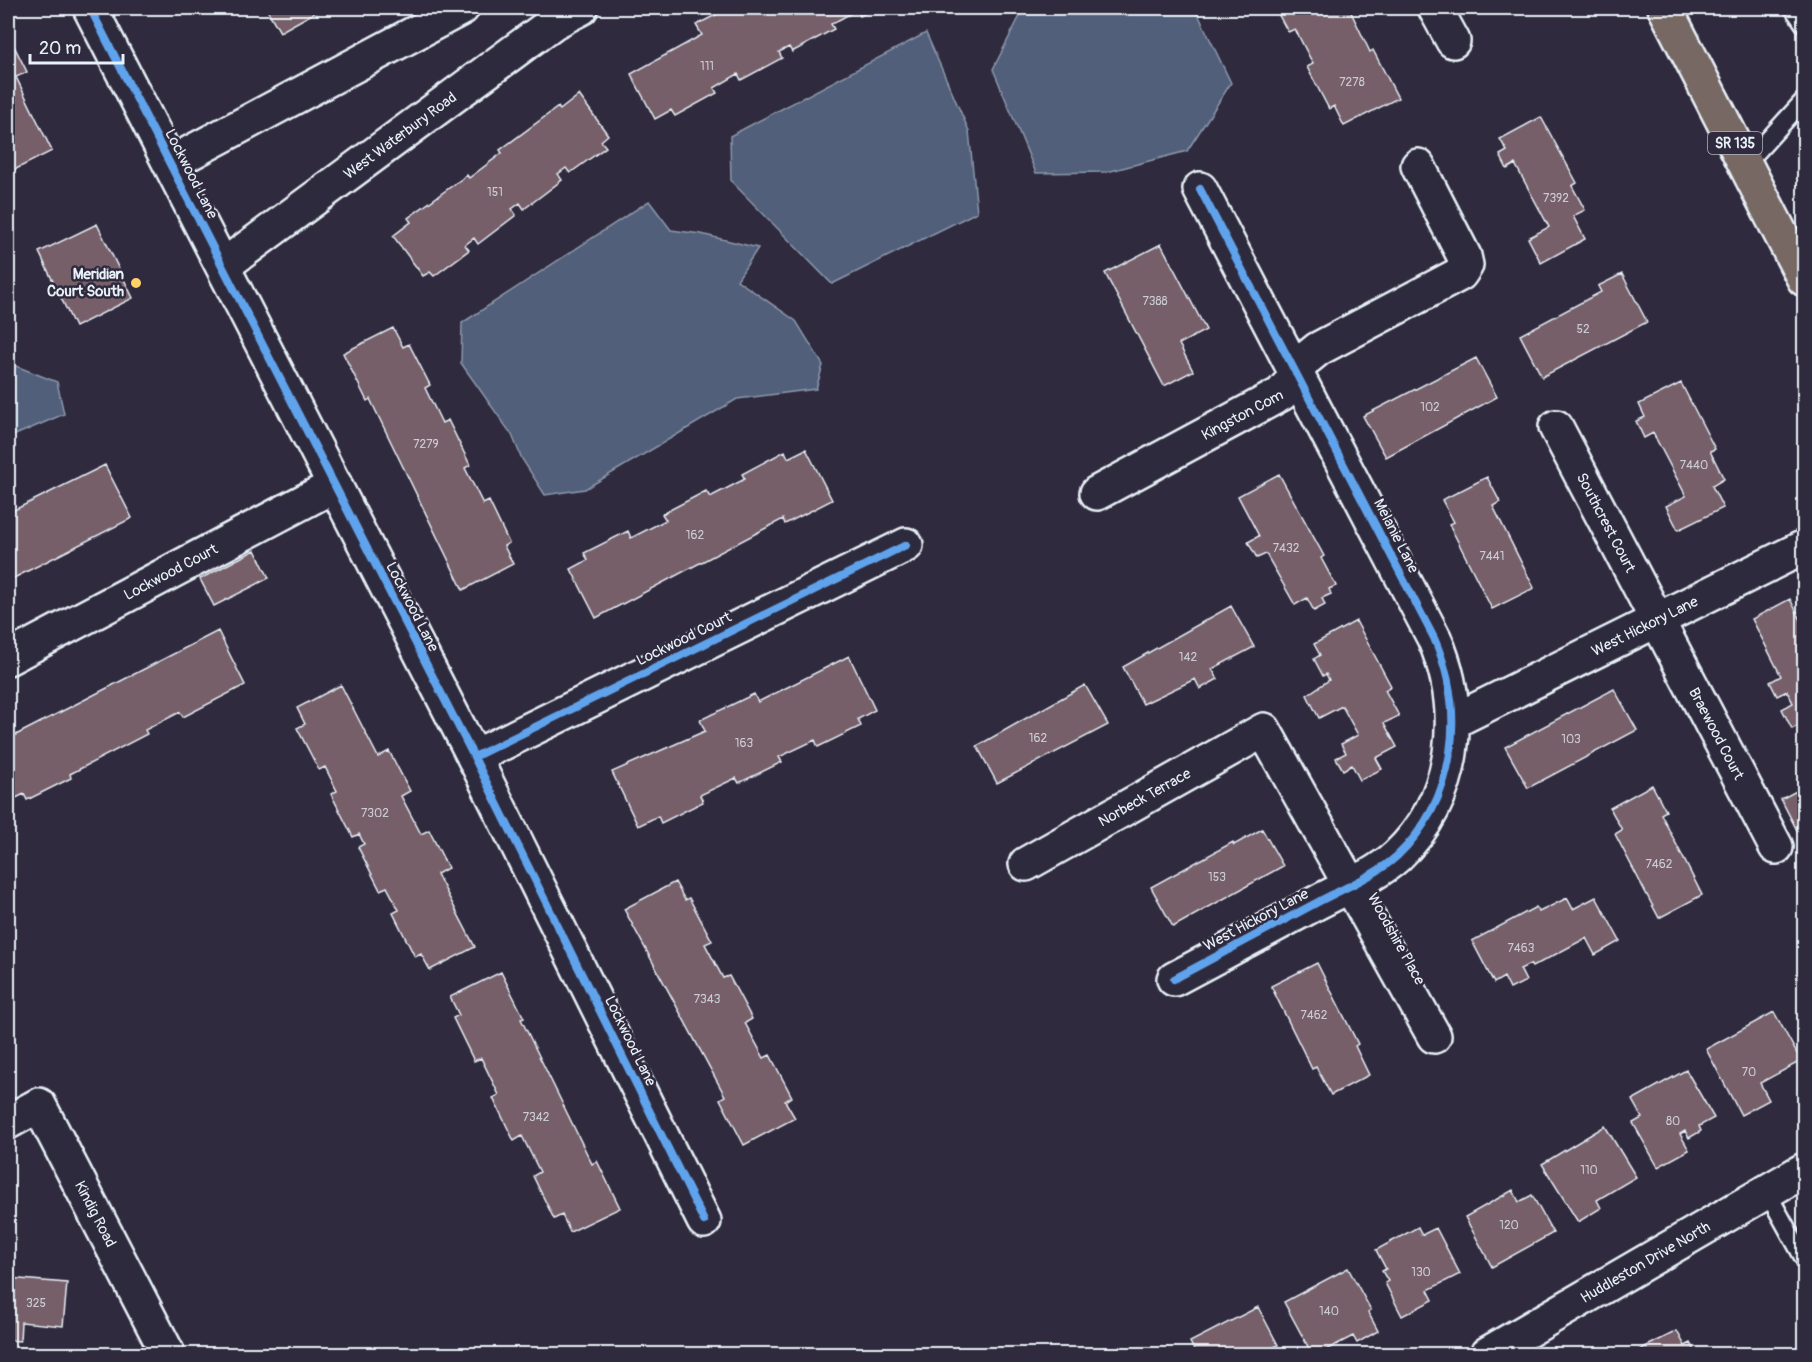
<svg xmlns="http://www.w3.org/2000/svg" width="1812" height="1362" viewBox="0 0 1812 1362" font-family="Pangolin,sans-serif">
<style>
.water{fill:#515e7a;stroke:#8d99ac;stroke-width:1.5}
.building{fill:#765e69;stroke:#e8f1f8;stroke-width:1.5}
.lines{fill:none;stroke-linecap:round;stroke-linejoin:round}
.lane-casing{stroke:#e8f1f8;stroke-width:21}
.street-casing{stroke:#e8f1f8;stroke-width:38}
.primary-casing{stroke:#e8f1f8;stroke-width:38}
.lane{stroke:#2f2a3d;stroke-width:16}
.street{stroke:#2f2a3d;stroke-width:33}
.primary{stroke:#776864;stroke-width:33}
.cycleway-casing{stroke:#2f2a3d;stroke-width:11}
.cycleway{stroke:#60a3ed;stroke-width:8}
.poi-dot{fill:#ffd166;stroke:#2f2a3d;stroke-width:2}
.labels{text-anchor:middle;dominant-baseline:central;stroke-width:5;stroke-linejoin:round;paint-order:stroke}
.number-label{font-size:12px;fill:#ccccd4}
.shield{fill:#2f2a3d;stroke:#b0b5c0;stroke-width:1.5}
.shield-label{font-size:14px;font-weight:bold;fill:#e8f1f8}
.street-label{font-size:15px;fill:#e8f1f8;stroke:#2f2a3d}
.poi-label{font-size:15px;font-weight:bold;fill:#e8f1f8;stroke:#2f2a3d;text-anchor:end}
</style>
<rect width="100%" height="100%" fill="#2f2a3d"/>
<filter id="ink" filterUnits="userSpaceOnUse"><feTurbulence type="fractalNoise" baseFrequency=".0167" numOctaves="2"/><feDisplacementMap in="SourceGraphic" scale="12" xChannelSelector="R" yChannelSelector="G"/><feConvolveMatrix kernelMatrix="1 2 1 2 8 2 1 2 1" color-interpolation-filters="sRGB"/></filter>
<g filter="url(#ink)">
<path class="water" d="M 1024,8 L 1195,8 L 1231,83 L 1187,151 L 1107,172 L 1036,173 L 993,69 Z
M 926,33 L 969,131 L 977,212 L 832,284 L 731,181 L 730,136 Z
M 649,201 L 671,230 L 701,234 L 758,248 L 737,280 L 796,321 L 823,365 L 816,389 L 737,399 L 585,489 L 545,495 L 522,459 L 512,435 L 461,363 L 462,323 Z
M 8,363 L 57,382 L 64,414 L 8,438 Z"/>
<path class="building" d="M 266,8 L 323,8 L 280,32 Z
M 729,8 L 737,8 L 739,11 L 746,8 L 875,8 L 860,16 L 857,10 L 831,24 L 834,29 L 792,52 L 789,47 L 779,52 L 782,58 L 741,80 L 738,74 L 714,88 L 717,93 L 675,116 L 671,110 L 655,119 L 631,74 L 702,35 L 696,25 Z
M 1275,8 L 1349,8 L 1370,52 L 1373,50 L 1398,98 L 1344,126 L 1334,106 L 1329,109 L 1307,67 L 1313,64 L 1295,29 L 1288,32 Z
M 8,34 L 27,72 L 16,77 L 52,151 L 8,173 Z
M 579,95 L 608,135 L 601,141 L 606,147 L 570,173 L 566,168 L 558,174 L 562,180 L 524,209 L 520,203 L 512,209 L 516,215 L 478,244 L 474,238 L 465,245 L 469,250 L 434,276 L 430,272 L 423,276 L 393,236 L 411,222 L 408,218 L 467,175 L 469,178 L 502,153 L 500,150 L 558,107 L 560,110 Z
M 1541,117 L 1577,183 L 1572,186 L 1585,210 L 1573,216 L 1585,239 L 1541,263 L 1528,238 L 1549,227 L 1515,164 L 1507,169 L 1500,155 L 1507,151 L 1500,139 Z
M 97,224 L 133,298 L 75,327 L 39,252 Z
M 1161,244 L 1206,330 L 1179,344 L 1193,371 L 1164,386 L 1105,273 Z
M 1622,274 L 1647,322 L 1542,377 L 1520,335 L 1601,292 L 1598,286 Z
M 393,328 L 403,347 L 409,344 L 430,385 L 425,388 L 442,423 L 448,420 L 470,465 L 465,468 L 483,504 L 489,501 L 509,543 L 504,546 L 513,564 L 463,590 L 370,399 L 367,401 L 343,353 Z
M 1476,358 L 1497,397 L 1386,457 L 1363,416 Z
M 1681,383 L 1715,449 L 1710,451 L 1724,479 L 1712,486 L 1723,508 L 1678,530 L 1666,506 L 1686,496 L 1653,433 L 1644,438 L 1636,421 L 1645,417 L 1639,404 Z
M 806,449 L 832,500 L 785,524 L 783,519 L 596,618 L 571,569 L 588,560 L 584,553 L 628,531 L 631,538 L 666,520 L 662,514 L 706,491 L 710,497 L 745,479 L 742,474 L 785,451 L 788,458 Z
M 105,465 L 132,518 L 8,581 L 8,513 Z
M 1279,474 L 1324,556 L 1321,558 L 1336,586 L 1329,589 L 1331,594 L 1322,598 L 1325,605 L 1314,611 L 1307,598 L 1295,605 L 1266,554 L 1257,558 L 1248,542 L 1259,536 L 1238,496 Z
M 1487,477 L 1500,502 L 1493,506 L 1534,588 L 1492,609 L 1449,524 L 1454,522 L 1442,500 Z
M 255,550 L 269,578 L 214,606 L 200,579 Z
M 1790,599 L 1804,626 L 1804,725 L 1803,723 L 1792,729 L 1782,709 L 1793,703 L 1787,691 L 1777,696 L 1770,682 L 1781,676 L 1752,619 Z
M 1231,606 L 1254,647 L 1212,669 L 1218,679 L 1200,689 L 1195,679 L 1143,704 L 1123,667 Z
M 1356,621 L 1391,686 L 1385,690 L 1399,716 L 1384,723 L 1397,747 L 1376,758 L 1382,769 L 1360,780 L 1352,765 L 1343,770 L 1336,758 L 1346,753 L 1341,744 L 1358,735 L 1342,706 L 1319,718 L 1307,695 L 1329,680 L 1326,674 L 1323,676 L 1314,659 L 1320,655 L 1314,644 Z
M 218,631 L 245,685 L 183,717 L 180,712 L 145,730 L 147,734 L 70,774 L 71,778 L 27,800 L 24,794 L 8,802 L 8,739 Z
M 849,656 L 875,710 L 858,719 L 861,726 L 818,747 L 815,740 L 779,757 L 782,762 L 739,783 L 736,778 L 700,795 L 703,802 L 661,823 L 658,816 L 638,826 L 612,772 L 705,731 L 700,720 L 754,694 L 758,702 Z
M 341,685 L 378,757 L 389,751 L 410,791 L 401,796 L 421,834 L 429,830 L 448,868 L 437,874 L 475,947 L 430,970 L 421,954 L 415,957 L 393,913 L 399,910 L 387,887 L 380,890 L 358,847 L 364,844 L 359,834 L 353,837 L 331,794 L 337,791 L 325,767 L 319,770 L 297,728 L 305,724 L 297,708 Z
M 1085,685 L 1108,725 L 997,783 L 977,746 Z
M 1614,689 L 1637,730 L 1528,788 L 1505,747 Z
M 1652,785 L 1666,811 L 1661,814 L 1702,895 L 1659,918 L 1615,834 L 1622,830 L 1610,808 Z
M 1804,787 L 1804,839 L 1802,840 L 1781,799 Z
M 1262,829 L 1283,866 L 1173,927 L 1151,887 L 1233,842 L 1234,845 Z
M 675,882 L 685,900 L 689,898 L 712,941 L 705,944 L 723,978 L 729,976 L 752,1019 L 745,1023 L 764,1058 L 770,1055 L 792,1097 L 785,1101 L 795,1118 L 744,1145 L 720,1099 L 725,1096 L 624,909 Z
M 1596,897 L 1620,941 L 1595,955 L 1586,938 L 1532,967 L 1530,964 L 1520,969 L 1526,981 L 1510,989 L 1504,977 L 1494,983 L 1472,941 L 1536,907 L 1539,912 L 1567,898 L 1573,909 Z
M 1317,963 L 1358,1044 L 1355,1046 L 1369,1075 L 1331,1095 L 1316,1067 L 1312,1069 L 1271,986 Z
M 501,972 L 524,1018 L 521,1019 L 592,1164 L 597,1161 L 620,1208 L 570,1232 L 562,1215 L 554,1219 L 533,1176 L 540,1172 L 522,1136 L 514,1141 L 493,1098 L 499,1095 L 481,1058 L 474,1061 L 453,1018 L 459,1015 L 450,997 Z
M 1774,1012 L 1801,1061 L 1760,1083 L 1769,1100 L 1741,1115 L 1706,1049 Z
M 1686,1070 L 1714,1118 L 1699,1126 L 1701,1131 L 1689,1138 L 1685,1131 L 1680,1134 L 1689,1150 L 1658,1167 L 1633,1123 L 1642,1118 L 1632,1100 Z
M 1605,1126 L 1636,1177 L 1597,1200 L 1601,1208 L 1578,1222 L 1542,1164 Z
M 1513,1190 L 1519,1202 L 1532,1195 L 1553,1233 L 1492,1267 L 1465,1217 Z
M 1418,1227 L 1422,1235 L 1436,1228 L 1460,1274 L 1428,1290 L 1433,1300 L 1402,1316 L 1385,1283 L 1388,1281 L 1382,1271 L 1386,1269 L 1376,1250 Z
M 1348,1268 L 1371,1310 L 1368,1312 L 1378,1331 L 1357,1343 L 1353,1336 L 1318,1354 L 1312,1354 L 1284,1302 Z
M 8,1278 L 67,1283 L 63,1326 L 21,1322 L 20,1341 L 8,1340 Z
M 1258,1307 L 1278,1345 L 1261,1354 L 1196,1354 L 1190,1342 Z
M 1677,1331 L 1685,1346 L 1691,1343 L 1697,1354 L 1631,1354 Z"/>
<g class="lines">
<defs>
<path id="lane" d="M 1793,8 L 1804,24
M 1746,164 L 1804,100
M 1767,1192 L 1804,1259"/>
<g id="street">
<path d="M 90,8 L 474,757 L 704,1221"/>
<path d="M 1435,8 L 1453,41"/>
<path d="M 171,163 L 462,8"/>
<path id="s1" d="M 223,266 L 554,22 L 581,8"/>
<path id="s2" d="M 1556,427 L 1776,847"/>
<path id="s3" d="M 1097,493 L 1281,394 L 1297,375 L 1302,362 L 1318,349 L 1460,274 L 1466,265 L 1464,256 L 1418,166"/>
<path id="s4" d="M 8,658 L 335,485"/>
<path id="s5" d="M 1454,721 L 1804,547"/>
<path d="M 474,757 L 906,545"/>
<path id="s6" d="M 1026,864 L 1264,730 L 1434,1036"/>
<path d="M 1174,979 C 1222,953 1270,928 1318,902 C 1344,888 1375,876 1397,856 C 1457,799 1466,711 1434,638 L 1200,189"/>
<path id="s7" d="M 8,1122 L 39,1105 L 168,1354"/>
<path id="s8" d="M 1487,1354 L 1804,1170"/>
</g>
<path id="primary" d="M 1665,8 L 1804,279"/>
</defs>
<use href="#lane" class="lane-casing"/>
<use href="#street" class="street-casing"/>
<use href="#primary" class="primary-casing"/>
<use href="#lane" class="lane"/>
<use href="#street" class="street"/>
<use href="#primary" class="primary"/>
<defs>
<path id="cycleway" d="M 90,8 L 474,757 L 704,1221
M 474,757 L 906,545
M 1174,979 C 1222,953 1270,928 1318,902 C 1344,888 1375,876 1397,856 C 1457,799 1466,711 1434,638 L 1200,189"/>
</defs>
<use href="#cycleway" class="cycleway-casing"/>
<use href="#cycleway" class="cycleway"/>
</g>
</g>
<circle class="poi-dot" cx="136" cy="283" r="6"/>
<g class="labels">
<g class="number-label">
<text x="707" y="66">111</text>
<text x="1352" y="82">7278</text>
<text x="495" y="192">151</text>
<text x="1556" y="198">7392</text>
<text x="1155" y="301">7388</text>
<text x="1583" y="329">52</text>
<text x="1430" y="407">102</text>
<text x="426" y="444">7279</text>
<text x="1694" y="465">7440</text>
<text x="695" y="535">162</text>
<text x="1286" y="548">7432</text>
<text x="1492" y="556">7441</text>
<text x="1188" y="657">142</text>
<text x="1038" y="738">162</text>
<text x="1571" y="739">103</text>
<text x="744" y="743">163</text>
<text x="375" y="813">7302</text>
<text x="1659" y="864">7462</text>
<text x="1217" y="877">153</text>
<text x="1521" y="948">7463</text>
<text x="707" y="999">7343</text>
<text x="1314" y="1015">7462</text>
<text x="1749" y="1072">70</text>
<text x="536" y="1117">7342</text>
<text x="1673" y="1121">80</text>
<text x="1589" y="1170">110</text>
<text x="1509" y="1225">120</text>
<text x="1421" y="1272">130</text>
<text x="36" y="1303">325</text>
<text x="1329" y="1311">140</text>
</g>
<rect class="shield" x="1708" y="132" width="54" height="22" rx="4.5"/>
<g class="shield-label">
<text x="1735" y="143">SR 135</text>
</g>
<g class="street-label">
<text stroke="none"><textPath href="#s1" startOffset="220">West Waterbury Road</textPath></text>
<text transform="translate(191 174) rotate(63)">Lockwood Lane</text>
<text stroke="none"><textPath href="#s3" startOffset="165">Kingston Com</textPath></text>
<text stroke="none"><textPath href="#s2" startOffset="108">Southcrest Court</textPath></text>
<text transform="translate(1396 536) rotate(63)">Melanie Lane</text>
<text stroke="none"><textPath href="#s4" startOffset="184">Lockwood Court</textPath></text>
<text transform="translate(412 607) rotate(63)">Lockwood Lane</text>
<text stroke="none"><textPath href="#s5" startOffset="213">West Hickory Lane</textPath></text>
<text transform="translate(684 639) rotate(-26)">Lockwood Court</text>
<text stroke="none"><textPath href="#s2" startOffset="346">Braewood Court</textPath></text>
<text stroke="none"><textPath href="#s6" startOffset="136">Norbeck Terrace</textPath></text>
<text transform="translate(1256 920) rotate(-28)">West Hickory Lane</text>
<text transform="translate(1396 939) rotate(61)">Woodshire Place</text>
<text transform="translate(630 1041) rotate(64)">Lockwood Lane</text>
<text stroke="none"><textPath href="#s7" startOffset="158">Kindig Road</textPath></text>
<text stroke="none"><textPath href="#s8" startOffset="183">Huddleston Drive North</textPath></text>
</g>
<g class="poi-label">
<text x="124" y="274">Meridian<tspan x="124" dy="17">Court South</tspan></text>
</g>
</g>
<rect width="1812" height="1362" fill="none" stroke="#2f2a3d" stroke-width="30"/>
<rect x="15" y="15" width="1782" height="1332" fill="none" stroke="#e8f1f8" stroke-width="2" filter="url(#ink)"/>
<path d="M30 54v9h93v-9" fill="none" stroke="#e8f1f8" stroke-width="3"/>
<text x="39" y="54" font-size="18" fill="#e8f1f8" stroke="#2f2a3d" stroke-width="4.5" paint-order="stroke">20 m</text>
</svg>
